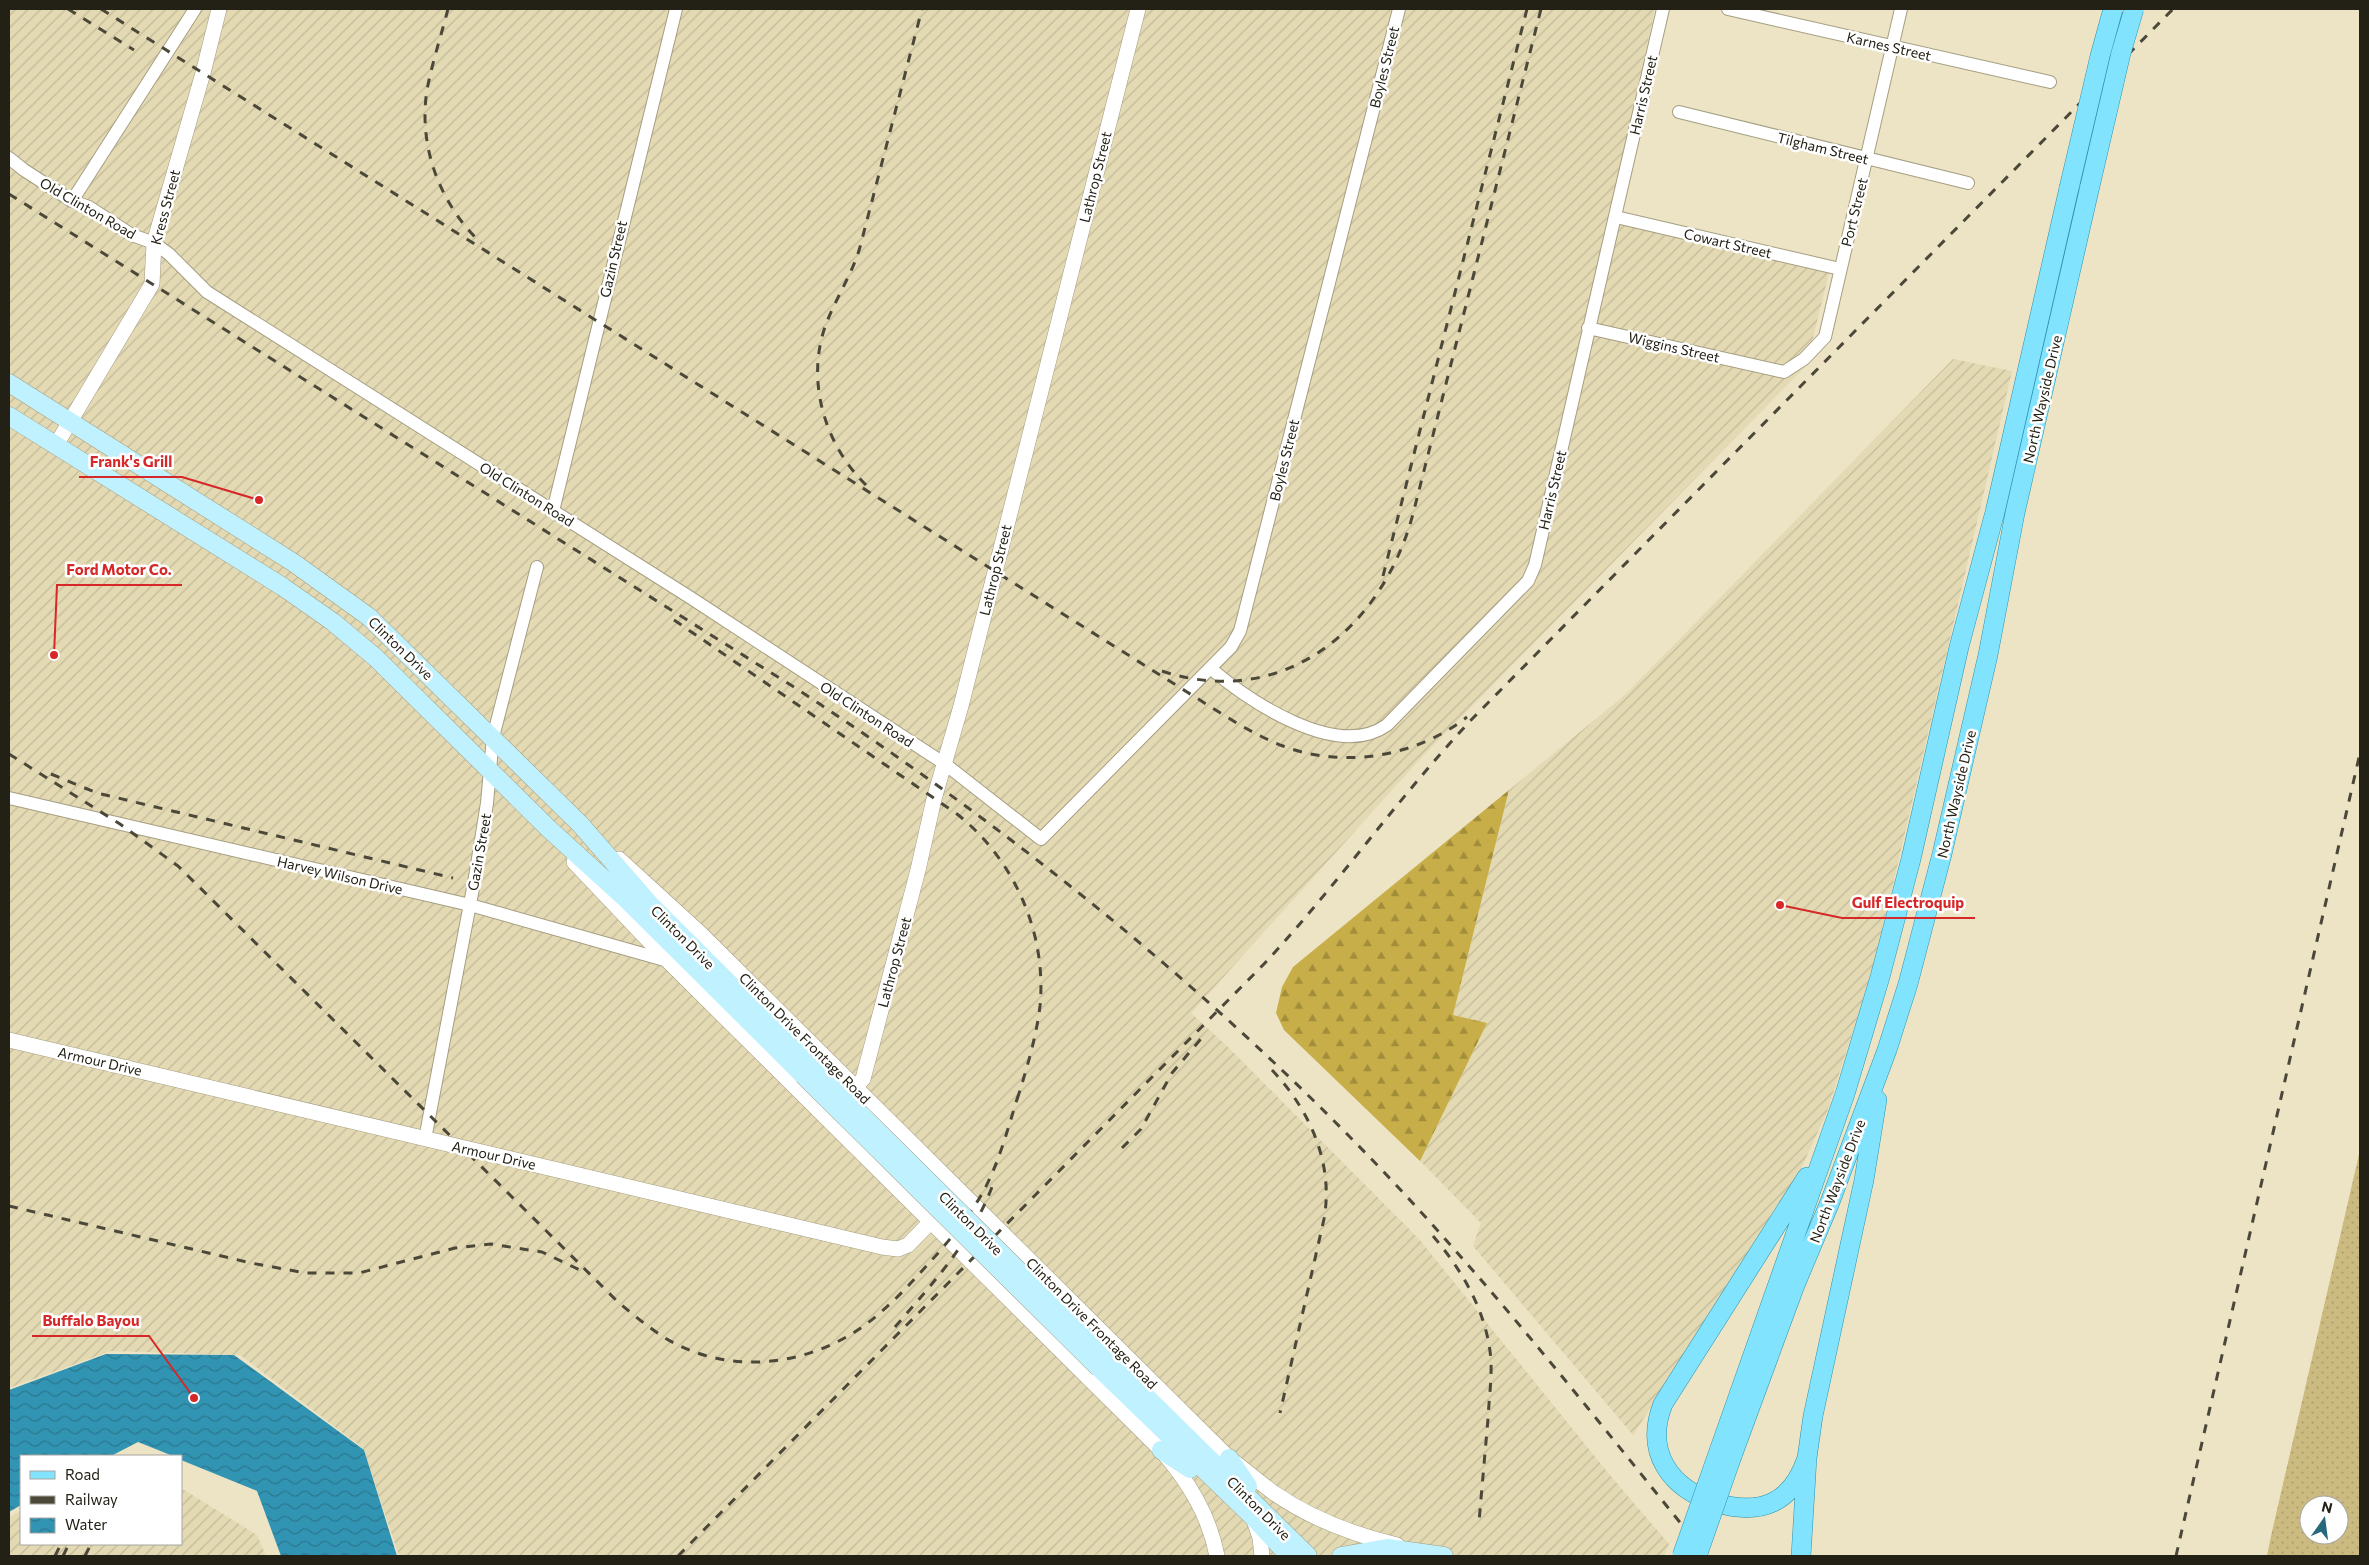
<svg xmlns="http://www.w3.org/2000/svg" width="2369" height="1565" viewBox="0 0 2369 1565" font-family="Commissioner,sans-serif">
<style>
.industrial{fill:url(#industrial-furrows)}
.grass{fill:url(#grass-dots);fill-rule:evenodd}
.forest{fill:url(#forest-firs)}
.water{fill:url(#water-waves)}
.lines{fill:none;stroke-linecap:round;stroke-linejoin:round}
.minor-casing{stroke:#a59e81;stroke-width:14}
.tertiary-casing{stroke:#a59e81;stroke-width:16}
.secondary-casing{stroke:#a59e81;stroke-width:19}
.primary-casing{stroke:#2a92ac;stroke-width:20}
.minor{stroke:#fff;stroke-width:12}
.tertiary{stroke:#fff;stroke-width:15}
.secondary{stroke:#c0f1fe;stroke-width:18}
.primary{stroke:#82e3fe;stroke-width:19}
.rail{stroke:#4c4839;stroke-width:3;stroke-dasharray:9 9;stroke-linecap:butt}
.secondary-bridge-casing{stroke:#a59e81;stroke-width:19;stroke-linecap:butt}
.primary-bridge-casing{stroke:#2a92ac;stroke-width:20;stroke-linecap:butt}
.secondary-bridge{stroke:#c0f1fe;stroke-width:18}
.primary-bridge{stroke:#82e3fe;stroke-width:19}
.labels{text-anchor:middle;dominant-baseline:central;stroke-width:5;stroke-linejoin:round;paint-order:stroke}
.street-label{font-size:14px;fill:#232015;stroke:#fff}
.leader{fill:none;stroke:#d62828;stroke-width:2}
.callout-dot{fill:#d62828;stroke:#fff;stroke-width:2}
.callout-label{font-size:15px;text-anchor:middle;font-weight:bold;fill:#d62828;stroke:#fff;stroke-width:5;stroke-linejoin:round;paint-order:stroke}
</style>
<defs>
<pattern id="industrial-furrows" width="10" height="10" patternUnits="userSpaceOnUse" patternTransform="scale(1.25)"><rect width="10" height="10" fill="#e3d9b3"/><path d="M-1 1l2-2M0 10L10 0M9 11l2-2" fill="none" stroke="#c2ba99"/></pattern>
<pattern id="grass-dots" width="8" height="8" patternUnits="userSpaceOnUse" patternTransform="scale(1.25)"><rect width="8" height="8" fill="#cbbb80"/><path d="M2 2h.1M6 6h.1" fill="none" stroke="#aea06e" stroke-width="1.8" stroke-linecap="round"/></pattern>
<pattern id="forest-firs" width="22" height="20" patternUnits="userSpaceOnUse" patternTransform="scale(1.25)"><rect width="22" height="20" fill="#c8ae48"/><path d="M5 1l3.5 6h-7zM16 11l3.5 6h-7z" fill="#a28d3b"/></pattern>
<pattern id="water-waves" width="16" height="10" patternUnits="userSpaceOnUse" patternTransform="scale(1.25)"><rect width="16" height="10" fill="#3294b3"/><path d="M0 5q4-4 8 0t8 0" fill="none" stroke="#2a7890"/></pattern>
</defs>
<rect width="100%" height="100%" fill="#ece4c5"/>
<path class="industrial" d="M 9,9 L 1655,9 L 1609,221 L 1829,273 L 1806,366 L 1421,758 L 1191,1013 L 1228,1047 L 1419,1239 L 1609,1474 L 1669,1544 L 1664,1556 L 399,1556 L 363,1448 L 240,1355 L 111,1351 L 9,1388 Z
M 1953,359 L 2012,371 L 1875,962 L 1827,1112 L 1790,1193 L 1633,1435 L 1473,1246 L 1481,1223 L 1420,1161 L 1487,1023 L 1453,1015 L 1509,790 L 1625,695 Z
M 181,1488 L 257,1535 L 266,1556 L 9,1556 L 9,1517 L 21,1511 L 21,1544 L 181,1544 Z"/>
<path class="grass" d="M 2360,1150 L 2360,1556 L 2267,1556 L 2271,1536 ZM 2309,1505 L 2339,1505 L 2339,1535 L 2309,1535 Z"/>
<path class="forest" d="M 1509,790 L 1453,1015 L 1487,1023 L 1420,1161 L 1284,1030 L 1276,1013 L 1282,987 L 1293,967 Z"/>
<path class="water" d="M 106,1354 L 234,1355 L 364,1450 L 397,1556 L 281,1556 L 257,1491 L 181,1460 L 181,1456 L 173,1456 L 138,1442 L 111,1456 L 21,1456 L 21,1505 L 9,1512 L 9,1390 Z"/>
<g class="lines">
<defs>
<path id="minor" d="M 1728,9 L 2050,82
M 1679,112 L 1968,183
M 9,158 L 24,170 L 72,201 L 89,207 L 132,235 L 154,243 L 169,254 L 207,292 L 691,598 L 945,764 L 1041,839 L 1231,647 L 1240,631 L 1399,9
M 72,201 L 195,9
M 1616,217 L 1840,269
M 1588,328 L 1784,372 L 1804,359 L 1825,337 L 1901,9
M 553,511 L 676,9
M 1210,668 C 1249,701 1337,761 1387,725 L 1528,581 L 1535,565 C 1577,380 1620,194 1663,9
M 9,798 L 470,905 L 668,961
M 425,1139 L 474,883 L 487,803 L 493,737 L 537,567"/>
<path id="tertiary" d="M 56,445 L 152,284 L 154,243 L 203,73 L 219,9
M 619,859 L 701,934 L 1229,1458 C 1244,1469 1259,1482 1274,1493 C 1310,1518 1355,1535 1397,1545
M 574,862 L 668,961 L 1161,1450 C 1189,1482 1209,1515 1217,1556
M 9,1040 L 882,1247 L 898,1249 L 908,1245 L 949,1203
M 826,1116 L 863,1079 L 918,870 L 934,799 L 961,706 L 1138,9
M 1254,1520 L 1260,1538 L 1262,1556"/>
<path id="secondary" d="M 9,383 L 294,563 L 369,617 L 580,824 L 648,902 L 812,1066
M 9,416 L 283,587 L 333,622 L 376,658 L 549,829 L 626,899 L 803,1075
M 1108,1359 L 1308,1556
M 1099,1368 L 1254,1518 L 1289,1556
M 1161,1450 L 1190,1469
M 1229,1458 L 1248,1486
M 1341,1556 L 1387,1548 L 1444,1556"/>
<path id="primary" d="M 1807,1177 L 1663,1404 C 1644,1452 1670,1489 1717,1503 C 1761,1516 1792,1503 1807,1458
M 1719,1451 L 1845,1094 L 1880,977 L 1911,859 L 1959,647 L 1995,512 L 2069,188
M 1732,1456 L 1795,1285 L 1830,1202 L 1887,1050 L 1908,984 L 1942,854 L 1988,655 L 2015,513 L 2090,186
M 1801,1556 L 1807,1458 L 1813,1416 L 1864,1180 L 1877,1100"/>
</defs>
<use href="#minor" class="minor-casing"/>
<use href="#tertiary" class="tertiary-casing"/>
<use href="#secondary" class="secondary-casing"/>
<use href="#primary" class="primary-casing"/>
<use href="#minor" class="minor"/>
<use href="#tertiary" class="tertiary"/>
<use href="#secondary" class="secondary"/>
<use href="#primary" class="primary"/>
<path class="rail" d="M 68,9 L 134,50
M 101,9 L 1187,692 C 1218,711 1249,733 1283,746 C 1344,769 1416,757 1467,717
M 448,9 C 441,36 432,63 427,90 C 418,147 440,204 481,243
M 9,194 L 797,689 C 1015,832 1219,996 1397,1186 C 1507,1304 1606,1431 1707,1556
M 866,485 C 825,445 806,382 825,327 C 835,299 852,275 860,247 L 922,9
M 1383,576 L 1527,9
M 674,620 L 957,814 C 1014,859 1047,933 1040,1006 C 1036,1039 1026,1071 1016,1103
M 1162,671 C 1283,711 1382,629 1413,514 L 1541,9
M 9,754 L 120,824 L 178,866 L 617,1301 C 632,1314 648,1327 665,1338 C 728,1376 807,1367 865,1325 C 885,1310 903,1292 920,1273 C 943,1248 966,1222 983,1192 C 999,1163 1008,1128 1018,1096
M 51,774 L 97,793 L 453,878
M 1272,1070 C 1310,1110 1334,1164 1324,1219 L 1280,1413
M 1122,1148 L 1141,1129 L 1172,1073 L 1205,1034
M 9,1206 L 251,1263 L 306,1273 L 359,1273 L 455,1248 L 491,1244 L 542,1252 L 582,1271
M 1433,1236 C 1461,1269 1484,1307 1490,1351 C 1493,1373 1489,1396 1488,1419 C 1485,1453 1482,1487 1479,1522
M 895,1327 C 933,1283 971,1242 992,1187
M 55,1556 L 61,1544
M 63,1556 L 69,1544
M 85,1556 L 91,1544
M 678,1556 L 1263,965 C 1337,886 1399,796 1474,717 L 2173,9
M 2176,1556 L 2360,753"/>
<defs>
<path id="secondary-bridge" d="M 812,1066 L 1108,1359
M 803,1075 L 1099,1368"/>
<path id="primary-bridge" d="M 2090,186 L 2121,53 L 2134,9
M 2069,188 L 2100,56 L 2113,9
M 1682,1556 L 1719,1451
M 1697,1556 L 1732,1456"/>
</defs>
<use href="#secondary-bridge" class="secondary-bridge-casing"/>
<use href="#primary-bridge" class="primary-bridge-casing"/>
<use href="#secondary-bridge" class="secondary-bridge"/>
<use href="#primary-bridge" class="primary-bridge"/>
</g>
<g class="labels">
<g class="street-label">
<text transform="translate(1889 46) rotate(13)">Karnes Street</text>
<text transform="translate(1384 67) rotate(-76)">Boyles Street</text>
<text transform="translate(1643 95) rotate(-77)">Harris Street</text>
<text transform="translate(1823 148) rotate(14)">Tilgham Street</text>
<text transform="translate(1095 177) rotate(-76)">Lathrop Street</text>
<text transform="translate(165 207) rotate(-75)">Kress Street</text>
<text transform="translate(88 208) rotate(30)">Old Clinton Road</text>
<text transform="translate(1854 212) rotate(-76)">Port Street</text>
<text transform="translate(1728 243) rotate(13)">Cowart Street</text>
<text transform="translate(613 259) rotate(-77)">Gazin Street</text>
<text transform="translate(1674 347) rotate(13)">Wiggins Street</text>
<text transform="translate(2042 399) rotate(-77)">North Wayside Drive</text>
<text transform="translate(1284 460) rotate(-76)">Boyles Street</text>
<text transform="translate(1552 490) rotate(-77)">Harris Street</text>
<text transform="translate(527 494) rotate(32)">Old Clinton Road</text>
<text transform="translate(995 570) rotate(-76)">Lathrop Street</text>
<text transform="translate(401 648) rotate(44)">Clinton Drive</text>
<text transform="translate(867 714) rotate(33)">Old Clinton Road</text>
<text transform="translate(1956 794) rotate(-77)">North Wayside Drive</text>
<text transform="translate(479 852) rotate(-80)">Gazin Street</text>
<text transform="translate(340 875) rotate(13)">Harvey Wilson Drive</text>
<text transform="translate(683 937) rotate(45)">Clinton Drive</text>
<text transform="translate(894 962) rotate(-75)">Lathrop Street</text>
<text transform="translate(805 1038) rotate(45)">Clinton Drive Frontage Road</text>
<text transform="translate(100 1061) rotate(13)">Armour Drive</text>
<text transform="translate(494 1155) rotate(13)">Armour Drive</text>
<text transform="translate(1837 1181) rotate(-69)">North Wayside Drive</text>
<text transform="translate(971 1223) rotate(45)">Clinton Drive</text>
<text transform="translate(1092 1323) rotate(45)">Clinton Drive Frontage Road</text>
<text transform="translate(1259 1508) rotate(45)">Clinton Drive</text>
</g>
</g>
<path class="leader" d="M259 500L182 477H79M54 655L57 585H182M1780 905L1842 918H1975M194 1398L149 1336H32"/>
<g class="callout-dot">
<circle cx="259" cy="500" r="5"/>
<circle cx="54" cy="655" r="5"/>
<circle cx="1780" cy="905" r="5"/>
<circle cx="194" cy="1398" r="5"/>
</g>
<g class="callout-label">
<text x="131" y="467">Frank's Grill</text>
<text x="119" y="575">Ford Motor Co.</text>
<text x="1908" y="908">Gulf Electroquip</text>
<text x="91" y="1326">Buffalo Bayou</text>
</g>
<rect width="2369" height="1565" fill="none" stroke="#232015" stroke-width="20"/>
<rect x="20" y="1455" width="162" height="90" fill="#ffffff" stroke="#a7a6a1"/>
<rect x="30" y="1471" width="25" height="8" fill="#82e3fe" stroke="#a7a6a1"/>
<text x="65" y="1480" font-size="15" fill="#232015">Road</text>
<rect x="30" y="1496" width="25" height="8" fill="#4c4839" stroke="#a7a6a1"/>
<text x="65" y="1505" font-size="15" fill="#232015">Railway</text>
<rect x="30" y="1518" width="25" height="15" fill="url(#water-waves)" stroke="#a7a6a1"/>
<text x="65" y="1530" font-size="15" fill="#232015">Water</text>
<g transform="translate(2324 1520) rotate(14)"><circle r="24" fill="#ffffff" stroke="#a7a6a1"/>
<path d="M0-4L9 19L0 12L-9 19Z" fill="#28687c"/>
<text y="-8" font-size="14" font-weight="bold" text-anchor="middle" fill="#232015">N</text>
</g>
</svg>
